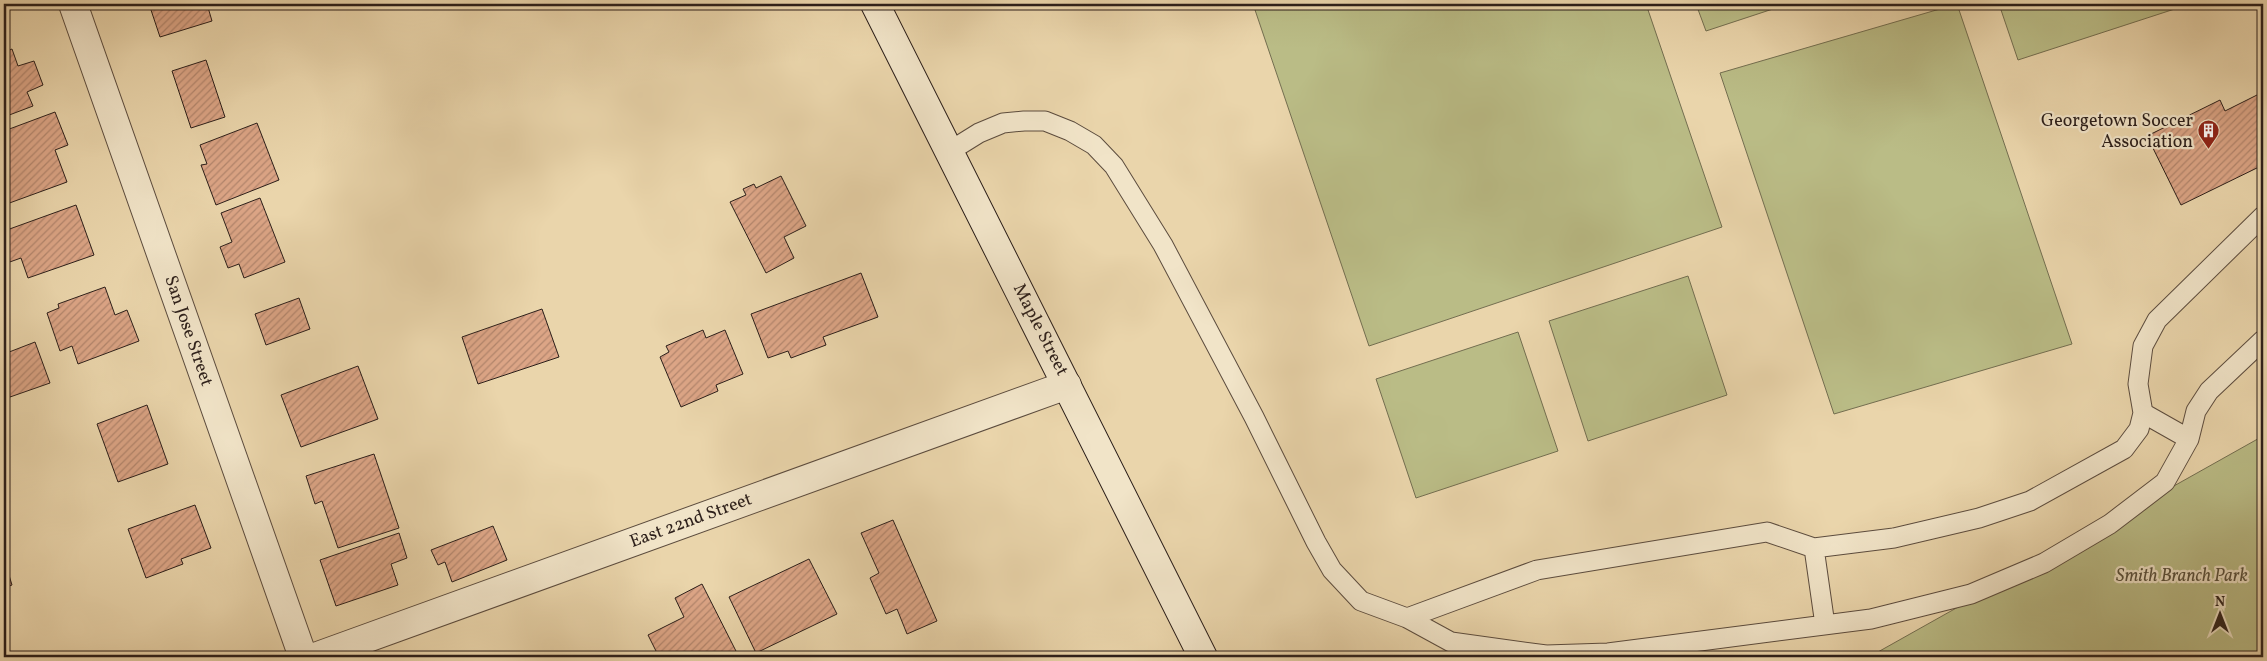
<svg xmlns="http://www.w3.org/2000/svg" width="2267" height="661" viewBox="0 0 2267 661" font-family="Vollkorn,serif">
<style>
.green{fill:#babc86;stroke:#736e50}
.building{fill:url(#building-hatch);stroke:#2c1f1a}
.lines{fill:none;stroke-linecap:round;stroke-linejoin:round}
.lane-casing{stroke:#5c4c3e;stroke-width:21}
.street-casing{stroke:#5c4c3e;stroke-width:30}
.secondary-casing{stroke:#2c1f1a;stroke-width:30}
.lane{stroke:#f1e4c8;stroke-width:19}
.street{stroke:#f1e4c8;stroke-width:28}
.secondary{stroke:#f1e4c8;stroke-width:28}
.labels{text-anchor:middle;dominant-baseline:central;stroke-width:4.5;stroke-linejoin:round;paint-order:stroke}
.poi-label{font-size:18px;fill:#2c1f1a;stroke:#f1e4c8;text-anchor:end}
.street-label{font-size:18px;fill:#2c1f1a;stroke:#f1e4c8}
.park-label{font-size:18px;font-style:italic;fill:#574e3a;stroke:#f1e4c8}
</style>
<defs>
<pattern id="building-hatch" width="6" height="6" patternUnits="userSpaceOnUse" patternTransform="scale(1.25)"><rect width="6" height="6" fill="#dca586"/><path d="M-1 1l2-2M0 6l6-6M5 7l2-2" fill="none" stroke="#b3866d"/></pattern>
</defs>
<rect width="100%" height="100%" fill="#ead5ab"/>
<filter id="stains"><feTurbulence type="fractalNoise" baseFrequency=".004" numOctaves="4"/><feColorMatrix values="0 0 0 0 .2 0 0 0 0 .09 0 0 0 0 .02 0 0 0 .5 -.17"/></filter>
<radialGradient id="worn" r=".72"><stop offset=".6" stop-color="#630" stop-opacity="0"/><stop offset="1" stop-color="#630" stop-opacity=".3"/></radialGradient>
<path class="green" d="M 1253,4 L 1646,4 L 1722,227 L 1369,346 Z
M 1696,4 L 1788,4 L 1706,31 Z
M 1957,4 L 2072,344 L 1834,414 L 1720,73 Z
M 1999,4 L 2190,4 L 2018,60 Z
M 1688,276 L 1727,395 L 1588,441 L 1549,321 Z
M 1518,332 L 1558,451 L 1416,498 L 1376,379 Z
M 2263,436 L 2263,657 L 1869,657 Z"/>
<path class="building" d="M 149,4 L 207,4 L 212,21 L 160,37 Z
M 12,49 L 18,66 L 34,61 L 43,85 L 27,92 L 33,106 L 4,117 L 4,52 Z
M 206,60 L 225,117 L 191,128 L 172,71 Z
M 2263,92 L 2263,165 L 2181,205 L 2147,136 L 2220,100 L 2225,111 Z
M 55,112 L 68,145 L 55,150 L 67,182 L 4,205 L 4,131 Z
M 257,123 L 279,180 L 216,205 L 201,165 L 207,164 L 200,145 Z
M 781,176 L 806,226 L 784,237 L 794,258 L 766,273 L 730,202 L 746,195 L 743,189 L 754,184 L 756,188 Z
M 260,198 L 285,262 L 244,278 L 239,264 L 228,268 L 220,247 L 232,242 L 221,213 Z
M 76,205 L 94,255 L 28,278 L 21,258 L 4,264 L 4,231 Z
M 861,273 L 878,317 L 823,337 L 826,345 L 791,358 L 788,351 L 768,358 L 751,314 Z
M 105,287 L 115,315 L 127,310 L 139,341 L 78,364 L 72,346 L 60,351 L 47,313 L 59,308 L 58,304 Z
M 299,298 L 310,329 L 266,345 L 255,314 Z
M 542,309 L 559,357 L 478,384 L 462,337 Z
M 703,330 L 706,338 L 725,330 L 743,374 L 716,385 L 718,391 L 681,407 L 660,357 L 669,352 L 666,346 Z
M 35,342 L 50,383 L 10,397 L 4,380 L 4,354 Z
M 358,366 L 378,419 L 301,447 L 281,395 Z
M 147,405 L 168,464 L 118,482 L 97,424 Z
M 374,454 L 399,528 L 338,548 L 322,501 L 315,504 L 306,476 Z
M 195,505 L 211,548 L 181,559 L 183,564 L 146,578 L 128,529 Z
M 893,520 L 937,621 L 907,634 L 897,609 L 886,614 L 870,578 L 879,573 L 861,533 Z
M 493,526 L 507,560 L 452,582 L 445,562 L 438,565 L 431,550 Z
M 399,533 L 407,558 L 391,564 L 398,585 L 336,606 L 320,560 Z
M 4,559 L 12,585 L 4,588 Z
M 809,559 L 837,614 L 756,653 L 729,597 Z
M 702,584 L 739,657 L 659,657 L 648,635 L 684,617 L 675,598 Z"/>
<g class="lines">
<defs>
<path id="lane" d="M 950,151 L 979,133 L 1003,123 L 1024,121 L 1045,121 L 1070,131 L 1094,145 L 1114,166 L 1163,245 L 1254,417 L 1316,542 L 1332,570 L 1361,601 L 1407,618 L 1451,642 L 1546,655 L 1608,653 L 1871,619 L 1971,594 L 2044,563 L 2110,524 L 2165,482 L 2189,439 L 2196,411 L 2209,391 L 2263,340
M 2143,413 L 2189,439
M 1814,548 L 1825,625
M 1407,618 L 1537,570 L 1767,532 L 1814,548 L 1894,538 L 1979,518 L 2030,501 L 2124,449 L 2139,429 L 2143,413 L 2138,384 L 2143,346 L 2157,320 L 2263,216"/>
<path id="street" d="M 73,4 L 303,657
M 315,657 L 1067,385"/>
<path id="secondary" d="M 875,4 L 1203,657"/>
</defs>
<use href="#lane" class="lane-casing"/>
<use href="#street" class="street-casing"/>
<use href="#secondary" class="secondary-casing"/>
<use href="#lane" class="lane"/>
<use href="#street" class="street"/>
<use href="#secondary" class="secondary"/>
</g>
<defs>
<symbol id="building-pin" viewBox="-11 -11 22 30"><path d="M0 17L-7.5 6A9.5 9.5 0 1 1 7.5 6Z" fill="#8f2418" stroke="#f1e4c8"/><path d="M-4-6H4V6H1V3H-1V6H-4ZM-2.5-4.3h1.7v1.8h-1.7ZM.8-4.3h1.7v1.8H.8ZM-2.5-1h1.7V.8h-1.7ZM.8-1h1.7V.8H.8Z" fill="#fff"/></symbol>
</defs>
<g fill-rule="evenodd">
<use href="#building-pin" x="2196" y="118" width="25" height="34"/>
</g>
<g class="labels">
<g class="poi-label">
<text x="2193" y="121">Georgetown Soccer<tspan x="2193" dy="21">Association</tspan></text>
</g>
<g class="street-label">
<text transform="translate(1040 330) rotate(63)">Maple Street</text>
<text transform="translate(188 331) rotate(71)">San Jose Street</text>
<text transform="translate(691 521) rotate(-20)">East 22nd Street</text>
</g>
<g class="park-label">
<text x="2182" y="576">Smith Branch Park</text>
</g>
</g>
<rect width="2267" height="661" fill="none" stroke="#ead5ab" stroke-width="20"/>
<rect x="5" y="5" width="2257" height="651" fill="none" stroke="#2c1f1a" stroke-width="2.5"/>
<rect x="10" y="10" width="2247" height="641" fill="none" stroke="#2c1f1a"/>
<g transform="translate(2220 614)" stroke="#f1e4c8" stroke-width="4" paint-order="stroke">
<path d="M0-4L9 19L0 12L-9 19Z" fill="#2c1f1a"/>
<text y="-8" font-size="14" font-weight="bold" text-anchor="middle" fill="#2c1f1a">N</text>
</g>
<rect width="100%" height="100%" filter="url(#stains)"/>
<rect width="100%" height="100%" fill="url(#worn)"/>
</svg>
